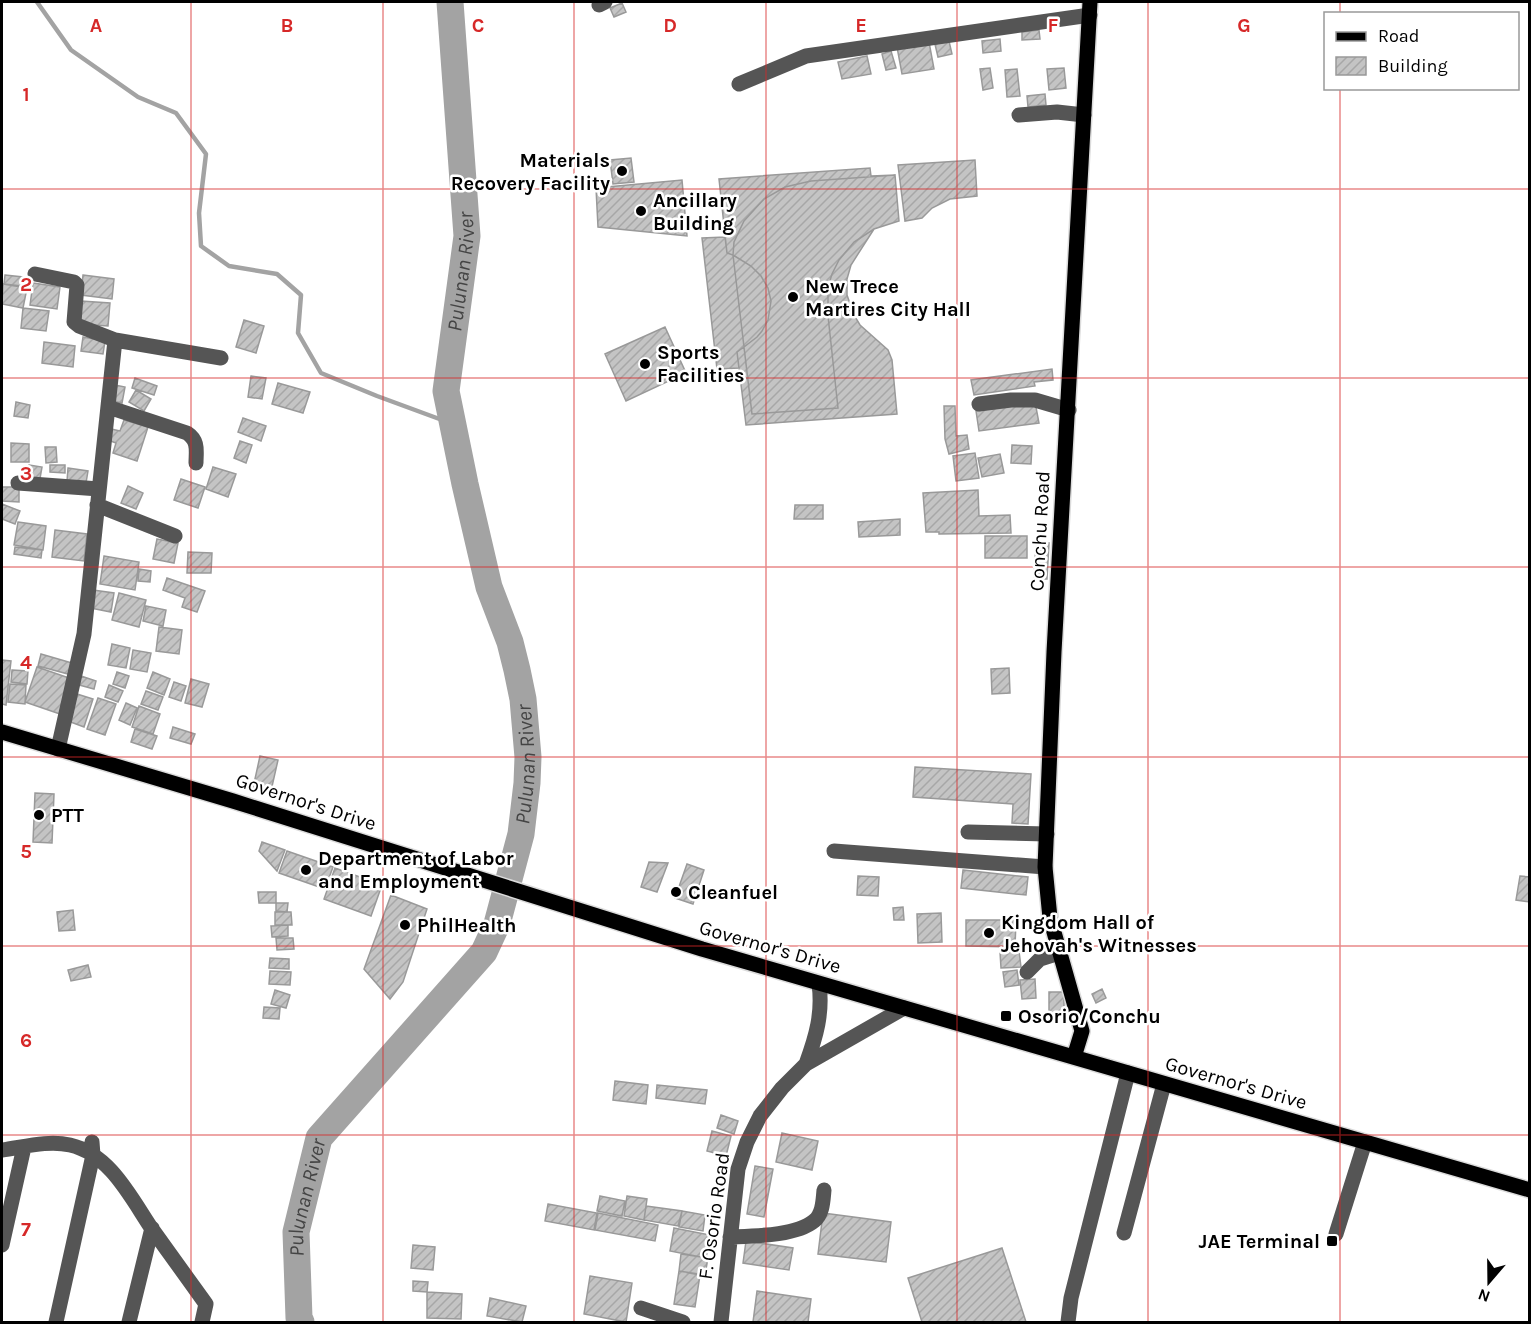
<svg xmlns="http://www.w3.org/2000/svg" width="1531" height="1324" viewBox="0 0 1531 1324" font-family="Karla,sans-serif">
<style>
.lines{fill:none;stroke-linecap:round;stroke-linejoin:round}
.stream{stroke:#a3a3a3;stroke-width:4.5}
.river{stroke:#a3a3a3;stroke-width:27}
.building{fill:url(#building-hatch);stroke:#999;stroke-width:1.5}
.major-casing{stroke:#dbdbdb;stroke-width:18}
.minor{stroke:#555;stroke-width:15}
.major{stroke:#000;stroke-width:15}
.grid{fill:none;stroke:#d62828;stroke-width:1.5;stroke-opacity:0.55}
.poi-dot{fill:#000;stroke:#fff;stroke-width:2}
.labels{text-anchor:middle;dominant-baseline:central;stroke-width:5;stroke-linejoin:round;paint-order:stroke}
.poi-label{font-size:20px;font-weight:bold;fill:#000;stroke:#fff;text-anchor:start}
.street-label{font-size:20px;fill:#000;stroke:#fff}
.water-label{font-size:21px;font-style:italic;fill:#444;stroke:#fff}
.grid-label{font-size:20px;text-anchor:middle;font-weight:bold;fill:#d62828;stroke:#fff;stroke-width:5;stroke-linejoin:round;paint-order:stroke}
</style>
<defs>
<pattern id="building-hatch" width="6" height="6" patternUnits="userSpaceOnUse" patternTransform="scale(1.5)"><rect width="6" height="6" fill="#c4c4c4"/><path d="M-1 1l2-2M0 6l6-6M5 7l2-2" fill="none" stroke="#a7a7a7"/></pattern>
</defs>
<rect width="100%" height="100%" fill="#fff"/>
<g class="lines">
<path class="stream" d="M 37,2 L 71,50 L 138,97 L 176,113 L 206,154 L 199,213 L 201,246 L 229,266 L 277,274 L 301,295 L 298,333 L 321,373 L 377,396 L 453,424"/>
<path class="river" id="s1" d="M 301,1322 L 299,1318 L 296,1232 L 319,1138 L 484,952 L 497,924 L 521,834 L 527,783 L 528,757 L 523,699 L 517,670 L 510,642 L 489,587 L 465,484 L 446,391 L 467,236 L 450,2"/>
</g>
<path class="building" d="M 622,3 L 626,12 L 614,17 L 610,8 Z
M 1039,30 L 1040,39 L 1022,40 L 1022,32 Z
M 948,37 L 952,54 L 938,57 L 934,40 Z
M 1000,39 L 1001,51 L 983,53 L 982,41 Z
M 929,42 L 934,69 L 902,74 L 897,47 Z
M 891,51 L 896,68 L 886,70 L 882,54 Z
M 867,56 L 871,74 L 842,79 L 838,62 Z
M 990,68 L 993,88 L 983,90 L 980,69 Z
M 1064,68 L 1066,88 L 1049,90 L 1047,69 Z
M 1017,69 L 1020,96 L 1007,97 L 1005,70 Z
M 1045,94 L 1046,105 L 1028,107 L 1027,96 Z
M 631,158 L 634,182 L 613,184 L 610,160 Z
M 975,160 L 977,196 L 950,199 L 932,208 L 922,218 L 905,221 L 898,165 Z
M 870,168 L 871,176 L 895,175 L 899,221 L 874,229 L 851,265 L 847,279 L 847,295 L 854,315 L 860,325 L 888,350 L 892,360 L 897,414 L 746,425 L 737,352 L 744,347 L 733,255 L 727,253 L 719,179 Z
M 895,175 L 899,221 L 874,229 L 854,242 L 839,260 L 832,274 L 828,287 L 828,316 L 838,408 L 752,414 L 744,347 L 757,337 L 762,331 L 768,320 L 771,301 L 768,288 L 761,276 L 751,266 L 733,255 L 734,242 L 744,221 L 764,199 L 785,187 L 811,181 Z
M 682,180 L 687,236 L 598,227 L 596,188 Z
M 725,237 L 727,253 L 733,255 L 744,347 L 737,352 L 739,368 L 717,369 L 702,238 Z
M 5,275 L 23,277 L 22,286 L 4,284 Z
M 83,275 L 114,279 L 112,299 L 81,295 Z
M 33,283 L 60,287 L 57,309 L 30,305 Z
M 3,284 L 27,288 L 23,308 L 2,304 Z
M 81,301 L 110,303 L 108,326 L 79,324 Z
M 23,308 L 49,311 L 46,331 L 21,328 Z
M 244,320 L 264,326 L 256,353 L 236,347 Z
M 665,327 L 686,373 L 626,401 L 605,354 Z
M 83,337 L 105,341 L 103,354 L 81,351 Z
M 44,342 L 75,346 L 73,367 L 42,363 Z
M 1052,369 L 1053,380 L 1034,382 L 1035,386 L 974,395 L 971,380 Z
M 251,376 L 266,378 L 262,399 L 248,397 Z
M 135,378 L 157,386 L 154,395 L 132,388 Z
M 278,383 L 310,392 L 303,413 L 272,404 Z
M 115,385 L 125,387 L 122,403 L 112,401 Z
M 136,390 L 151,399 L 144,411 L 129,402 Z
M 16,402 L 30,405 L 28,418 L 14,416 Z
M 1035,402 L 1039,423 L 979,431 L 976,411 Z
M 944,406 L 955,406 L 956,436 L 967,435 L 969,449 L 949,454 L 945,439 Z
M 243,418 L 266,426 L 261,441 L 238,432 Z
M 124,420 L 148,427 L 137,461 L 113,453 L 116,443 L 108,440 L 111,429 L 120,431 Z
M 240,441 L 252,445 L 246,463 L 234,458 Z
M 11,443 L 29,444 L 29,462 L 11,462 Z
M 1012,445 L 1032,446 L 1031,464 L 1011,463 Z
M 45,447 L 56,447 L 57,462 L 46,463 Z
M 975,453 L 979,478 L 956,481 L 953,456 Z
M 1000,454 L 1004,473 L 982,477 L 978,458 Z
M 29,465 L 42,467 L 39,484 L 26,481 Z
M 50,465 L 65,465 L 65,473 L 50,472 Z
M 213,467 L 236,474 L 228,497 L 206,489 Z
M 68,468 L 88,471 L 86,483 L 67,481 Z
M 181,479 L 205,487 L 198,508 L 174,500 Z
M 128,486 L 143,493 L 136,509 L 121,503 Z
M 2,487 L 19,487 L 19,502 L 2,501 Z
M 978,490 L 979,516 L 1010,515 L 1011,533 L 939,534 L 939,532 L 926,532 L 923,493 Z
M 2,504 L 20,511 L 15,524 L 2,519 Z
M 795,505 L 823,505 L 823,519 L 794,519 Z
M 900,519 L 900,535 L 859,537 L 858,522 Z
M 18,522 L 46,526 L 43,550 L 14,545 Z
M 55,530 L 87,534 L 84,561 L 52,557 Z
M 985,536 L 1027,536 L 1027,558 L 985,558 Z
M 157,539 L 178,543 L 174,563 L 153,559 Z
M 1036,542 L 1049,543 L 1047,579 L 1034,579 Z
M 15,547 L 42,550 L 41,558 L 14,554 Z
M 188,552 L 212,553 L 211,573 L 187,573 Z
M 104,556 L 139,562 L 135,590 L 100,584 Z
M 139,569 L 151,571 L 150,582 L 138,581 Z
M 167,578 L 205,591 L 197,612 L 182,607 L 185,598 L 163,590 Z
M 93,590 L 114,593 L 111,612 L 90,608 Z
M 119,593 L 146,600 L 139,627 L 112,620 Z
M 146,606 L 166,610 L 163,626 L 143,621 Z
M 159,627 L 182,630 L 179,654 L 156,651 Z
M 112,644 L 130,648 L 126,668 L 108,665 Z
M 133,650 L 151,653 L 147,672 L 130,669 Z
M 41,654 L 72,663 L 68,674 L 38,666 Z
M 2,660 L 11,661 L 6,705 L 2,704 Z
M 37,667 L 72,679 L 60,714 L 25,702 Z
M 1009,668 L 1010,693 L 992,694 L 991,669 Z
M 12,670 L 28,671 L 27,684 L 11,682 Z
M 117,672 L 129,676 L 125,688 L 113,684 Z
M 153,672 L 170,679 L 164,695 L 147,688 Z
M 81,676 L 96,681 L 94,689 L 79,685 Z
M 191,679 L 209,684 L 202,707 L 185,703 Z
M 174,682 L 186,686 L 181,701 L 169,697 Z
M 10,684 L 26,685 L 25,704 L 8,702 Z
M 109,685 L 123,691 L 118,702 L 105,697 Z
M 146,691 L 163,697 L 158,710 L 141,704 Z
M 77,694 L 93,699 L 84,727 L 68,721 Z
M 98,698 L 116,704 L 105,735 L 87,729 Z
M 126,703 L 137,708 L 130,725 L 119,720 Z
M 139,706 L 160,714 L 153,734 L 132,727 Z
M 173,727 L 195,734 L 191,744 L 170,738 Z
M 135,729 L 157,736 L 152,749 L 131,742 Z
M 260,756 L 278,760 L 271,791 L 253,788 Z
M 915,767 L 1031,774 L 1028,824 L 1012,823 L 1013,804 L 913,797 Z
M 35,793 L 54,794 L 52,843 L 33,842 Z
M 262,842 L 285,850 L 277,871 L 259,851 Z
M 287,851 L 333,867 L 325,889 L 279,873 Z
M 649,862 L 668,863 L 657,892 L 641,887 Z
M 687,864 L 704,870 L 693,904 L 675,898 Z
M 335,868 L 382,885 L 371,916 L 324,899 Z
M 963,870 L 1028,877 L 1026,895 L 961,888 Z
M 858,876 L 879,877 L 878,896 L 857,895 Z
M 1520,876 L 1530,877 L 1530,902 L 1516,900 Z
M 258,892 L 276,892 L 276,903 L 259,903 Z
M 391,895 L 427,909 L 403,982 L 390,999 L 364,969 Z
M 276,903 L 288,903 L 287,912 L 276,911 Z
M 903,907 L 904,920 L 894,920 L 893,908 Z
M 73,910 L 75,930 L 59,931 L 57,912 Z
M 275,912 L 291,912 L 292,925 L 275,925 Z
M 941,913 L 942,942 L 918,943 L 917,914 Z
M 966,920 L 1016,920 L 1015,947 L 966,946 Z
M 288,925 L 288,936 L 272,937 L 271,926 Z
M 276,938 L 293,938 L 294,949 L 277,950 Z
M 1019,951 L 1021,967 L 1001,968 L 1000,952 Z
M 270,958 L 289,959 L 289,969 L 269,968 Z
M 88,965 L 91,977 L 71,981 L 68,970 Z
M 1017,970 L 1019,985 L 1005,987 L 1003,972 Z
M 270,971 L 291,972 L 290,985 L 269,984 Z
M 1035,979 L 1036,998 L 1022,999 L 1020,980 Z
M 1102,989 L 1106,998 L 1096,1003 L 1092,994 Z
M 275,990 L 290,995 L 286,1008 L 271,1004 Z
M 1049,992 L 1064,992 L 1064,1013 L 1049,1014 Z
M 264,1007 L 280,1008 L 279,1019 L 263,1018 Z
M 615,1081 L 648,1085 L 646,1104 L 613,1100 Z
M 657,1085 L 707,1090 L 705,1104 L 656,1098 Z
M 721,1115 L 738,1121 L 734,1134 L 717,1128 Z
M 712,1131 L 731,1136 L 726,1156 L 707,1151 Z
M 782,1133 L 818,1141 L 812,1170 L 776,1162 Z
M 755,1166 L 773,1169 L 764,1217 L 747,1214 Z
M 600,1196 L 625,1201 L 622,1216 L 597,1211 Z
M 627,1196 L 647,1199 L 644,1220 L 624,1216 Z
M 548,1204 L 597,1213 L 594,1230 L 545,1221 Z
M 646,1206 L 682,1211 L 678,1226 L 644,1220 Z
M 682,1211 L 705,1215 L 703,1231 L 679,1227 Z
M 598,1213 L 658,1225 L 655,1241 L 595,1230 Z
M 823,1213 L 891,1222 L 886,1262 L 818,1254 Z
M 674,1228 L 710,1235 L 706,1258 L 670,1251 Z
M 746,1241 L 793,1248 L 789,1270 L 743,1263 Z
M 413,1245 L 435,1247 L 433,1270 L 411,1268 Z
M 1002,1248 L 1026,1322 L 922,1322 L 908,1278 Z
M 681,1254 L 708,1258 L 705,1275 L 679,1271 Z
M 679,1271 L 700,1275 L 695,1307 L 674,1304 Z
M 590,1276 L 632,1283 L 626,1322 L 584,1314 Z
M 413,1281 L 428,1282 L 427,1292 L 413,1291 Z
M 757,1291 L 811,1299 L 808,1322 L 753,1322 Z
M 427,1292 L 462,1294 L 461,1319 L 427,1318 Z
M 490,1298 L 526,1306 L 522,1322 L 487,1316 Z"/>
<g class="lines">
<defs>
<path id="major" d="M 2,732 L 233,801 L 702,949 L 1530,1190
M 1074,1057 L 1082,1031 L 1050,918 L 1045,867 L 1054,652 L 1090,2"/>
</defs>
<use href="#major" class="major-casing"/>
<path class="minor" d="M 599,5 L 605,2
M 739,84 L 806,56 L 1090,15
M 1019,115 L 1057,112 L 1084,115
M 35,274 L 74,282 L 77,285 L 74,322 L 79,326 L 115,340 L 84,634 L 58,749
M 115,340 L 221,358
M 979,404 L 1011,400 L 1035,400 L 1069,410
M 108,407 L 187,433 C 199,441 196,451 196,463
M 18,483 L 99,489
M 97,505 L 175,536
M 968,832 L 1047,834
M 834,851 L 1045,867
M 1027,972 L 1040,959 L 1059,953
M 806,1064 C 816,1037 823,1013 819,984
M 2,1150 C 24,1147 48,1140 70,1145 C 110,1154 131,1198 152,1229 C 170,1254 188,1279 206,1304 L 202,1322
M 1124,1233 L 1164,1084
M 1336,1234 L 1365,1142
M 730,1237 C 753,1236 796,1236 814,1221 C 823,1214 823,1200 824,1190
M 2,1245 L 24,1147
M 641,1308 L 683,1322
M 56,1322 L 93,1155 L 92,1142
M 129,1322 L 152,1228
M 721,1322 L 738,1169 L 747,1142 L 760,1116 L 782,1088 L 806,1064 L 904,1008
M 1068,1322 L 1071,1298 L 1128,1073"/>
<use href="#major" class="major"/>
</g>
<path class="grid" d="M 191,2 L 191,1322M 383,2 L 383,1322M 574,2 L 574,1322M 766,2 L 766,1322M 957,2 L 957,1322M 1148,2 L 1148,1322M 1340,2 L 1340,14M 1340,88 L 1340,1322M 2,189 L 1530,189M 2,378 L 1530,378M 2,567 L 1530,567M 2,757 L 1530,757M 2,946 L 1530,946M 2,1135 L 1530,1135"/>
<g class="poi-dot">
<circle cx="622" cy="171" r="6"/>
<circle cx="641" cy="211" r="6"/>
<circle cx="793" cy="297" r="6"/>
<circle cx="645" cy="364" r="6"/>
<circle cx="39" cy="815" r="6"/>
<circle cx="306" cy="870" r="6"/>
<circle cx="676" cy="892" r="6"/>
<circle cx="405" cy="925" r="6"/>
<circle cx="989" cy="933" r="6"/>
<rect x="1000" y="1010" width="12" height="12" rx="3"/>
<rect x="1326" y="1235" width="12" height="12" rx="3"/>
</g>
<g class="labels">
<g class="poi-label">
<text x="610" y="160" text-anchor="end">Materials<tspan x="610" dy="23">Recovery Facility</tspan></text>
<text x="653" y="200">Ancillary<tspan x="653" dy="23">Building</tspan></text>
<text x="805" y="286">New Trece<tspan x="805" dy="23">Martires City Hall</tspan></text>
<text x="657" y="352">Sports<tspan x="657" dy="23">Facilities</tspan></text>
<text x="51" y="815">PTT</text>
<text x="318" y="858">Department of Labor<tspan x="318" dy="23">and Employment</tspan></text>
<text x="688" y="892">Cleanfuel</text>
<text x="1001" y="922">Kingdom Hall of<tspan x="1001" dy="23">Jehovah's Witnesses</tspan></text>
<text x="417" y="925">PhilHealth</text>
<text x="1018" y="1016">Osorio/Conchu</text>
<text x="1320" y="1241" text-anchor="end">JAE Terminal</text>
</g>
<g class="street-label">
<text transform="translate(1040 531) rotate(-87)">Conchu Road</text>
<text transform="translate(306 802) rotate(18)">Governor's Drive</text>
<text transform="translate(770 947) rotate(16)">Governor's Drive</text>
<text transform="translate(1236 1083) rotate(16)">Governor's Drive</text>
<text transform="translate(714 1216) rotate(-82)">F. Osorio Road</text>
</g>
<g class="water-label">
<text stroke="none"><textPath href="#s1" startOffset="1134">Pulunan River</textPath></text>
<text stroke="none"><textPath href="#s1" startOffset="630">Pulunan River</textPath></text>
<text stroke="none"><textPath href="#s1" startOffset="126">Pulunan River</textPath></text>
</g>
</g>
<g class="grid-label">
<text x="96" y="32">A</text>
<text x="287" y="32">B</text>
<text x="478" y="32">C</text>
<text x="670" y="32">D</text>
<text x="861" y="32">E</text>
<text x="1053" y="32">F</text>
<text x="1244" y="32">G</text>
<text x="26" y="101">1</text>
<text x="26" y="291">2</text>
<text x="26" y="480">3</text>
<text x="26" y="669">4</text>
<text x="26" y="858">5</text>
<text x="26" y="1047">6</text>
<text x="26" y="1236">7</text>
</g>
<rect width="1531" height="1324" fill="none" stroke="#000000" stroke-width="6"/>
<rect x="1324" y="12" width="195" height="78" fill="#ffffff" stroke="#999999" stroke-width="1.5"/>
<rect x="1336" y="32" width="30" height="9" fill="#000000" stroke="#999999" stroke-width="1.5"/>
<text x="1378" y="42" font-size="18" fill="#000000">Road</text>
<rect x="1336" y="57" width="30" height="18" fill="url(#building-hatch)" stroke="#999999" stroke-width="1.5"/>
<text x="1378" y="72" font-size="18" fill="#000000">Building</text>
<g transform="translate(1489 1282) rotate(200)" stroke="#ffffff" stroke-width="4.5" paint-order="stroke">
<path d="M0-4.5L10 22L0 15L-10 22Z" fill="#000000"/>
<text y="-9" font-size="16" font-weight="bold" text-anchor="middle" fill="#000000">N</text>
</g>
</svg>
